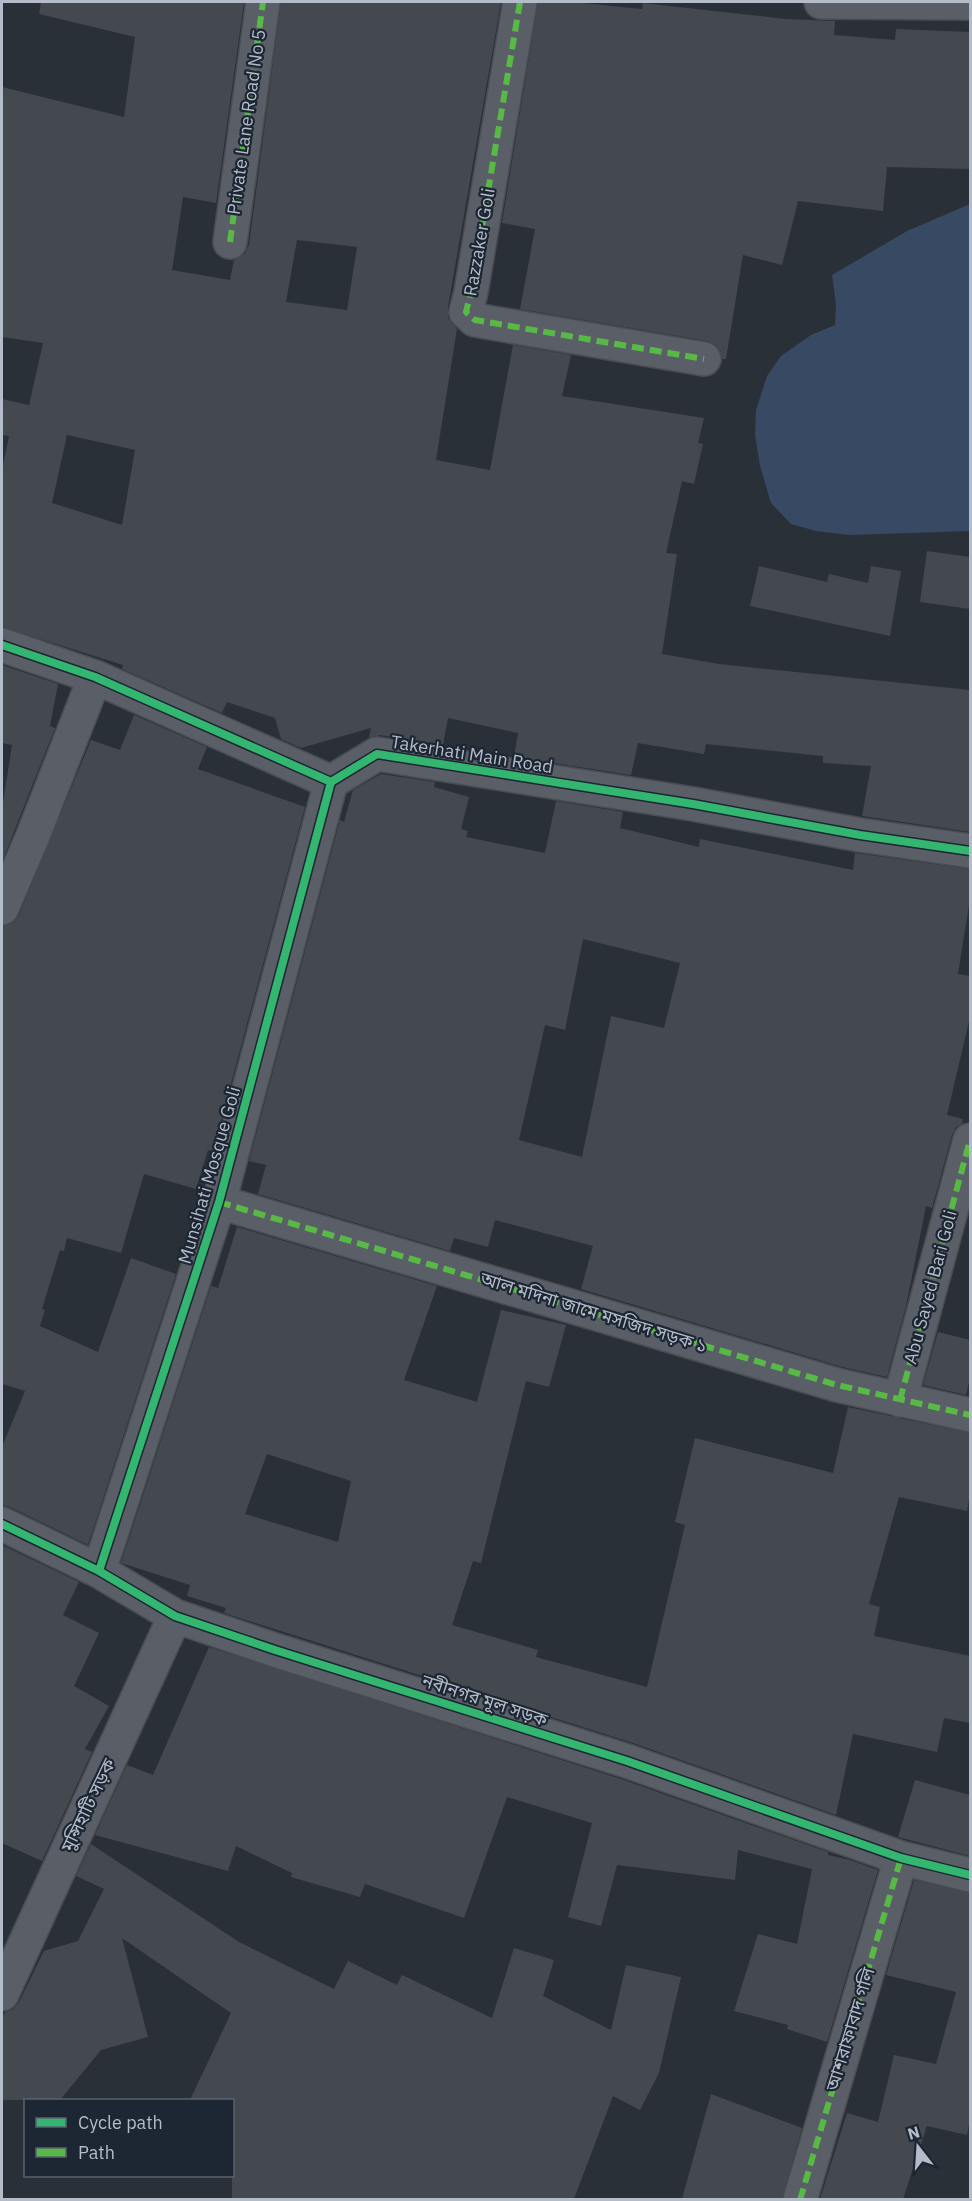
<svg xmlns="http://www.w3.org/2000/svg" width="972" height="2201" viewBox="0 0 972 2201" font-family="'IBM Plex Sans','Noto Sans Bengali',sans-serif">
<style>
.water{fill:#384963}
.building{fill:#444950;fill-rule:evenodd}
.lines{fill:none;stroke-linecap:round;stroke-linejoin:round}
.minor-casing{stroke:#484c53;stroke-width:36}
.minor{stroke:#5a5e66;stroke-width:33}
.quiet{stroke:#58b947;stroke-width:6;stroke-dasharray:12 6;stroke-linecap:butt}
.cycleway-casing{stroke:#1d2633;stroke-width:11}
.cycleway{stroke:#33b770;stroke-width:8}
.labels{text-anchor:middle;dominant-baseline:central;stroke-width:4.5;stroke-linejoin:round;paint-order:stroke}
.street-label{font-size:18px;fill:#b4bcc9;stroke:#1d2633}
</style>
<rect width="100%" height="100%" fill="#2a3038"/>
<path class="water" d="M 970,204 L 970,531 L 849,535 L 816,531 L 791,524 L 771,503 L 760,466 L 755,435 L 756,410 L 767,376 L 781,356 L 811,335 L 835,325 L 836,305 L 832,275 L 907,231 Z"/>
<path class="building" d="M 41,2 L 244,2 L 216,203 L 183,197 L 172,270 L 230,280 L 234,260 L 244,254 L 249,245 L 281,2 L 501,2 L 448,307 L 448,318 L 457,329 L 436,460 L 490,470 L 513,345 L 571,355 L 562,396 L 704,418 L 698,443 L 703,444 L 694,484 L 682,481 L 666,553 L 677,554 L 662,654 L 719,664 L 970,690 L 970,832 L 862,816 L 871,766 L 823,763 L 823,756 L 706,744 L 704,754 L 638,743 L 631,775 L 514,757 L 518,733 L 448,718 L 443,745 L 380,735 L 369,738 L 371,728 L 301,748 L 281,739 L 275,718 L 227,702 L 222,713 L 122,669 L 123,665 L 2,627 L 2,470 L 9,436 L 2,435 L 2,399 L 29,405 L 43,343 L 2,337 L 2,87 L 124,117 L 135,37 L 39,14 ZM 297,240 L 357,247 L 347,310 L 286,302 ZM 67,435 L 135,450 L 122,525 L 52,503 Z
M 538,2 L 573,2 L 642,9 L 643,3 L 786,19 L 835,21 L 834,35 L 895,40 L 896,29 L 970,32 L 970,169 L 887,167 L 883,211 L 798,201 L 782,265 L 743,255 L 726,359 L 722,359 L 721,352 L 716,345 L 707,341 L 520,309 L 535,229 L 502,223 Z
M 927,551 L 970,557 L 970,609 L 920,602 Z
M 759,566 L 827,582 L 829,574 L 868,583 L 871,566 L 901,571 L 890,636 L 750,606 Z
M 2,665 L 58,684 L 50,726 L 55,728 L 2,862 L 2,809 L 12,745 L 2,743 Z
M 134,715 L 207,747 L 198,769 L 305,807 L 213,1151 L 208,1150 L 196,1189 L 144,1174 L 121,1253 L 67,1238 L 64,1251 L 60,1250 L 42,1309 L 45,1310 L 40,1326 L 98,1352 L 131,1258 L 176,1274 L 88,1545 L 10,1507 L 2,1505 L 2,1447 L 25,1391 L 2,1384 L 2,926 L 13,923 L 19,915 L 91,740 L 120,750 Z
M 381,774 L 435,782 L 434,787 L 469,797 L 461,829 L 468,831 L 466,837 L 545,853 L 556,801 L 623,812 L 620,828 L 699,847 L 700,839 L 853,870 L 855,853 L 970,869 L 970,899 L 958,974 L 970,976 L 970,1017 L 947,1115 L 963,1119 L 962,1124 L 956,1127 L 952,1135 L 932,1208 L 926,1206 L 906,1306 L 887,1377 L 842,1367 L 581,1289 L 593,1246 L 495,1220 L 488,1247 L 454,1238 L 450,1251 L 258,1194 L 266,1165 L 249,1161 L 340,820 L 344,822 L 353,790 ZM 583,939 L 680,963 L 664,1028 L 611,1016 L 582,1157 L 519,1140 L 545,1025 L 565,1030 Z
M 237,1227 L 437,1286 L 404,1380 L 477,1402 L 501,1310 L 566,1325 L 549,1387 L 526,1381 L 481,1563 L 473,1561 L 452,1625 L 538,1650 L 536,1657 L 647,1687 L 685,1525 L 675,1522 L 695,1438 L 833,1473 L 848,1407 L 970,1433 L 970,1493 L 967,1511 L 899,1497 L 869,1604 L 880,1607 L 874,1636 L 970,1656 L 970,1723 L 944,1718 L 937,1752 L 853,1734 L 836,1815 L 633,1743 L 224,1613 L 226,1608 L 187,1596 L 190,1585 L 121,1563 L 211,1286 L 218,1288 ZM 267,1454 L 351,1481 L 338,1542 L 245,1514 Z
M 938,1332 L 970,1340 L 970,1378 L 966,1395 L 923,1385 Z
M 2,1545 L 79,1582 L 63,1615 L 99,1633 L 74,1686 L 109,1706 L 85,1749 L 92,1752 L 42,1861 L 2,1843 Z
M 209,1647 L 621,1779 L 828,1852 L 828,1855 L 850,1860 L 878,1870 L 827,2042 L 787,2029 L 788,2025 L 734,2011 L 758,1934 L 797,1944 L 812,1869 L 738,1850 L 735,1880 L 617,1865 L 601,1926 L 568,1917 L 592,1823 L 507,1797 L 464,1918 L 365,1884 L 360,1897 L 291,1877 L 292,1873 L 236,1846 L 228,1871 L 95,1835 L 127,1765 L 153,1775 Z
M 915,1780 L 970,1795 L 970,1856 L 898,1837 Z
M 91,1844 L 239,1942 L 334,1989 L 348,1961 L 397,1985 L 402,1975 L 492,2018 L 514,1948 L 554,1960 L 543,1996 L 611,2030 L 626,1965 L 681,1977 L 659,2073 L 640,2110 L 613,2096 L 574,2199 L 232,2199 L 232,2100 L 190,2100 L 231,2013 L 122,1938 L 148,2037 L 101,2050 L 60,2100 L 2,2100 L 2,2017 L 5,2012 L 13,2009 L 19,2002 L 44,1951 L 78,1941 L 104,1889 L 76,1876 Z
M 914,1880 L 970,1893 L 970,2119 L 967,2135 L 927,2126 L 903,2199 L 820,2199 L 847,2113 L 878,2122 L 894,2055 L 936,2064 L 956,1992 L 886,1975 Z
M 711,2094 L 802,2128 L 782,2199 L 682,2199 Z"/>
<g class="lines">
<defs>
<path id="minor" d="M 520,2 L 471,292 L 466,312 L 475,320 L 704,359
M 821,2 L 970,3
M 230,242 L 263,2
M 2,645 L 95,677 L 331,782 L 377,754 L 693,804 L 860,835 L 970,851
M 2,908 L 32,838 L 95,677
M 219,1202 L 837,1385 L 970,1415
M 900,1400 L 970,1140
M 2,1524 L 99,1571 L 175,1616 L 275,1650 L 627,1761 L 901,1858 L 970,1875
M 99,1571 L 219,1202 L 331,782
M 2,1994 L 175,1616
M 800,2200 L 901,1858"/>
</defs>
<use href="#minor" class="minor-casing"/>
<use href="#minor" class="minor"/>
<path class="quiet" d="M 520,2 L 471,292 L 466,312 L 475,320 L 704,359
M 230,242 L 263,2
M 219,1202 L 837,1385 L 970,1415
M 900,1400 L 970,1140
M 800,2200 L 901,1858"/>
<defs>
<path id="cycleway" d="M 2,645 L 95,677 L 331,782 L 377,754 L 693,804 L 860,835 L 970,851
M 2,1524 L 99,1571 L 175,1616 L 275,1650 L 627,1761 L 901,1858 L 970,1875
M 99,1571 L 219,1202 L 331,782"/>
</defs>
<use href="#cycleway" class="cycleway-casing"/>
<use href="#cycleway" class="cycleway"/>
</g>
<g class="labels">
<g class="street-label">
<text transform="translate(246 122) rotate(-82)">Private Lane Road No 5</text>
<text transform="translate(479 242) rotate(-80)">Razzaker Goli</text>
<text transform="translate(472 754) rotate(9)">Takerhati Main Road</text>
<text transform="translate(209 1175) rotate(-74)">Munsihati Mosque Goli</text>
<text transform="translate(930 1287) rotate(-75)">Abu Sayed Bari Goli</text>
<text transform="translate(594 1312) rotate(17)">আল মদিনা জামে মসজিদ সড়ক ১</text>
<text transform="translate(485 1700) rotate(18)">নবীনগর মূল সড়ক</text>
<text transform="translate(88 1805) rotate(-64)">মুন্সিহাটি সড়ক</text>
<text transform="translate(850 2029) rotate(-73)">আশরাফাবাদ গলি</text>
</g>
</g>
<rect width="972" height="2201" fill="none" stroke="#b4bcc9" stroke-width="6"/>
<rect x="24" y="2099" width="210" height="78" fill="#1d2633" stroke="#59626f" stroke-width="1.5"/>
<rect x="36" y="2118" width="30" height="9" fill="#33b770" stroke="#59626f" stroke-width="1.5"/>
<text x="78" y="2129" font-size="18" fill="#b4bcc9">Cycle path</text>
<rect x="36" y="2148" width="30" height="9" fill="#58b947" stroke="#59626f" stroke-width="1.5"/>
<text x="78" y="2159" font-size="18" fill="#b4bcc9">Path</text>
<g transform="translate(918 2147) rotate(343)" stroke="#1d2633" stroke-width="4.5" paint-order="stroke">
<path d="M0-4.5L10 22L0 15L-10 22Z" fill="#b4bcc9"/>
<text y="-9" font-size="16" font-weight="bold" text-anchor="middle" fill="#b4bcc9">N</text>
</g>
</svg>
